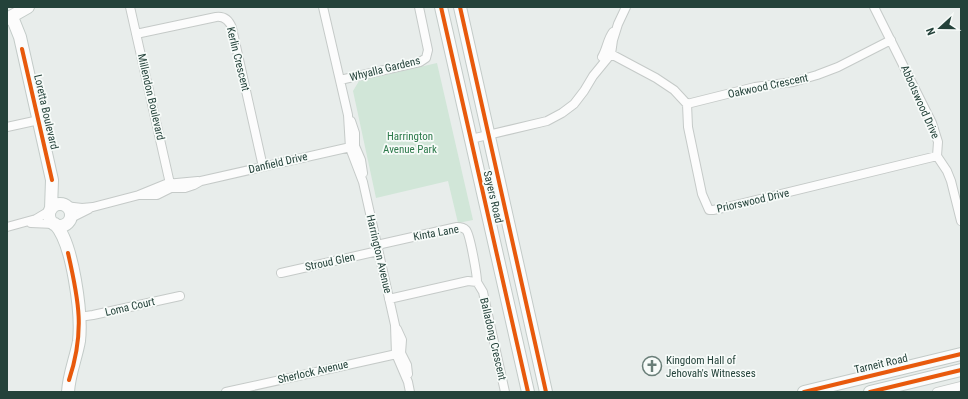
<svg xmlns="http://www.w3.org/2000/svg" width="968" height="399" viewBox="0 0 968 399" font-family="'Roboto Condensed',sans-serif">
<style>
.green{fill:#d1e6d8}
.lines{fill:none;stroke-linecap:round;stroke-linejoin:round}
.street-casing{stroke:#c5cac8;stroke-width:10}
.secondary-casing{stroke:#c3cbc8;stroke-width:14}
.street{stroke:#fcfcfc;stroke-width:8}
.secondary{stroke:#fcfcfc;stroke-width:12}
.cycleway-casing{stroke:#f7fbf9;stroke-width:6}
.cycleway{stroke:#e8590c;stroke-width:4}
.labels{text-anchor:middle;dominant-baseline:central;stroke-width:3.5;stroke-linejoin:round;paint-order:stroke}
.street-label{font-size:11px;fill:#24423a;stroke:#f7fbf9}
.park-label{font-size:11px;fill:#2d7a4b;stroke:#f7fbf9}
.poi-label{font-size:11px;fill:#24423a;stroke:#f7fbf9;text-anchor:start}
</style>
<rect width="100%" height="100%" fill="#e8edeb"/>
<path class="green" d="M 437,63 L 473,220 L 458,223 L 448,181 L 376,198 L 353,91 L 359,81 Z"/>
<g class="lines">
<defs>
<path id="street" d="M 130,7 L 171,188
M 323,7 L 348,115 L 350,148 L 363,182 L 395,325 L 396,354 L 408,382 L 410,392
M 874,7 L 932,123 L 938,142 L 937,156 L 947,171 L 951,181 L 961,221
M 136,34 L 216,17 C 224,16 229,20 232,28 L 263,167
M 604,54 L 611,54 L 656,78 L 674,90 L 687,104 L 688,127 L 702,194 L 709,210 L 713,210 L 723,208 L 937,156
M 602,57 C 607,49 607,40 613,32
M 340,80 L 420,62 L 426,58 L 428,50 L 419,7
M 687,104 L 755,87 L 793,82 L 817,75 L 838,67 L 891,40
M 351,121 L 355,133 L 355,146 L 361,160 L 363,173
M 7,127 L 39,120
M 471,139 L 547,121 L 562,113 L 574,104 L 584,91 L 593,76 L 611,54 L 613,40 L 618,24 L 626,7
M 139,195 L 157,195 L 171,188 L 185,188 L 194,185 L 201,181 L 355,146
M 65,206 L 82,208 L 93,207 L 139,195 L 166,184 L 198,181
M 69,219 L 89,209
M 31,223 L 54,224
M 7,227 L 36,219 L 51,210
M 377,245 L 457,227 C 460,227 463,227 466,230 C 470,234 477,275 477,282
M 281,273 L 378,251
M 389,299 L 468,281 L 477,282 L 483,292 L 505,392
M 79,317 L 93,315 L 180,296
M 397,329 L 402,340 L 401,353 L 407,365 L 408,374
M 226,392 L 401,353
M 937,392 L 961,386"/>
<path id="secondary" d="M 441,7 L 528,392
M 460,7 L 546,392
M 12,17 L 20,37 L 52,180 L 51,209
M 7,19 L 28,7
M49 215a11 11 0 1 1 22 0a11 11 0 1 1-22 0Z
M 55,224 C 73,243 82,314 79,341 C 76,358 69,374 68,392
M 804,392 L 961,354
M 870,392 L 961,370"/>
</defs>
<use href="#street" class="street-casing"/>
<use href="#secondary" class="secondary-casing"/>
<use href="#street" class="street"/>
<use href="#secondary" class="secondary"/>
<defs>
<path id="cycleway" d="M 441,7 L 528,392
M 460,7 L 546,392
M 22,49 L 52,180
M 68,253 C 79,301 85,332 69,380
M 804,392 L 961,354
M 870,392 L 961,370"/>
</defs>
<use href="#cycleway" class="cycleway-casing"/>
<use href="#cycleway" class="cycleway"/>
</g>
<defs>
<symbol id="church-ring" viewBox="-11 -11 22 22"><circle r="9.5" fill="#f7fbf9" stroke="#697e78" stroke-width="1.5"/><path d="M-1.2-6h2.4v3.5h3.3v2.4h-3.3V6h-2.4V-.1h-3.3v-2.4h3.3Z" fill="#697e78"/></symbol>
</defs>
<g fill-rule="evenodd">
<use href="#church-ring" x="641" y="355" width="22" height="22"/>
</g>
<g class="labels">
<g class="street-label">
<text transform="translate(238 59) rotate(76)">Kerlin Crescent</text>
<text transform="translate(385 69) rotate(-14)">Whyalla Gardens</text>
<text transform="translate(768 86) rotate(-12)">Oakwood Crescent</text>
<text transform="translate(151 97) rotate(77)">Millendon Boulevard</text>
<text transform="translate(920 102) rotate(66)">Abbotswood Drive</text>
<text transform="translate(46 112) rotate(77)">Loretta Boulevard</text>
<text transform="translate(278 163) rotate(-13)">Danfield Drive</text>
<text transform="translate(493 197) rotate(77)">Sayers Road</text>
<text transform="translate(753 201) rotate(-13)">Priorswood Drive</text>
<text transform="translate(436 233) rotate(-10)">Kinta Lane</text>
<text transform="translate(379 254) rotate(77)">Harrington Avenue</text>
<text transform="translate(330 262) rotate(-12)">Stroud Glen</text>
<text transform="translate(130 307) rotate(-13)">Loma Court</text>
<text transform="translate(493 339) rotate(77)">Balladong Crescent</text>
<text transform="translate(881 364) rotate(-13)">Tarneit Road</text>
<text transform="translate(313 372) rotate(-13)">Sherlock Avenue</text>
</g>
<g class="park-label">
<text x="410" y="136">Harrington<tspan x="410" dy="13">Avenue Park</tspan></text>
</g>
<g class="poi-label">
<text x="666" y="360">Kingdom Hall of<tspan x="666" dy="13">Jehovah's Witnesses</tspan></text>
</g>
</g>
<rect width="968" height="399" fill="none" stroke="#24423a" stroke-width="16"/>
<g transform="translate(940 28) rotate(249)" stroke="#f7fbf9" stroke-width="3" paint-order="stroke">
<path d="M0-3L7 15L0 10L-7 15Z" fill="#24423a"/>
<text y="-6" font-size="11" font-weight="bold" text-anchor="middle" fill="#24423a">N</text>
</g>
</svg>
